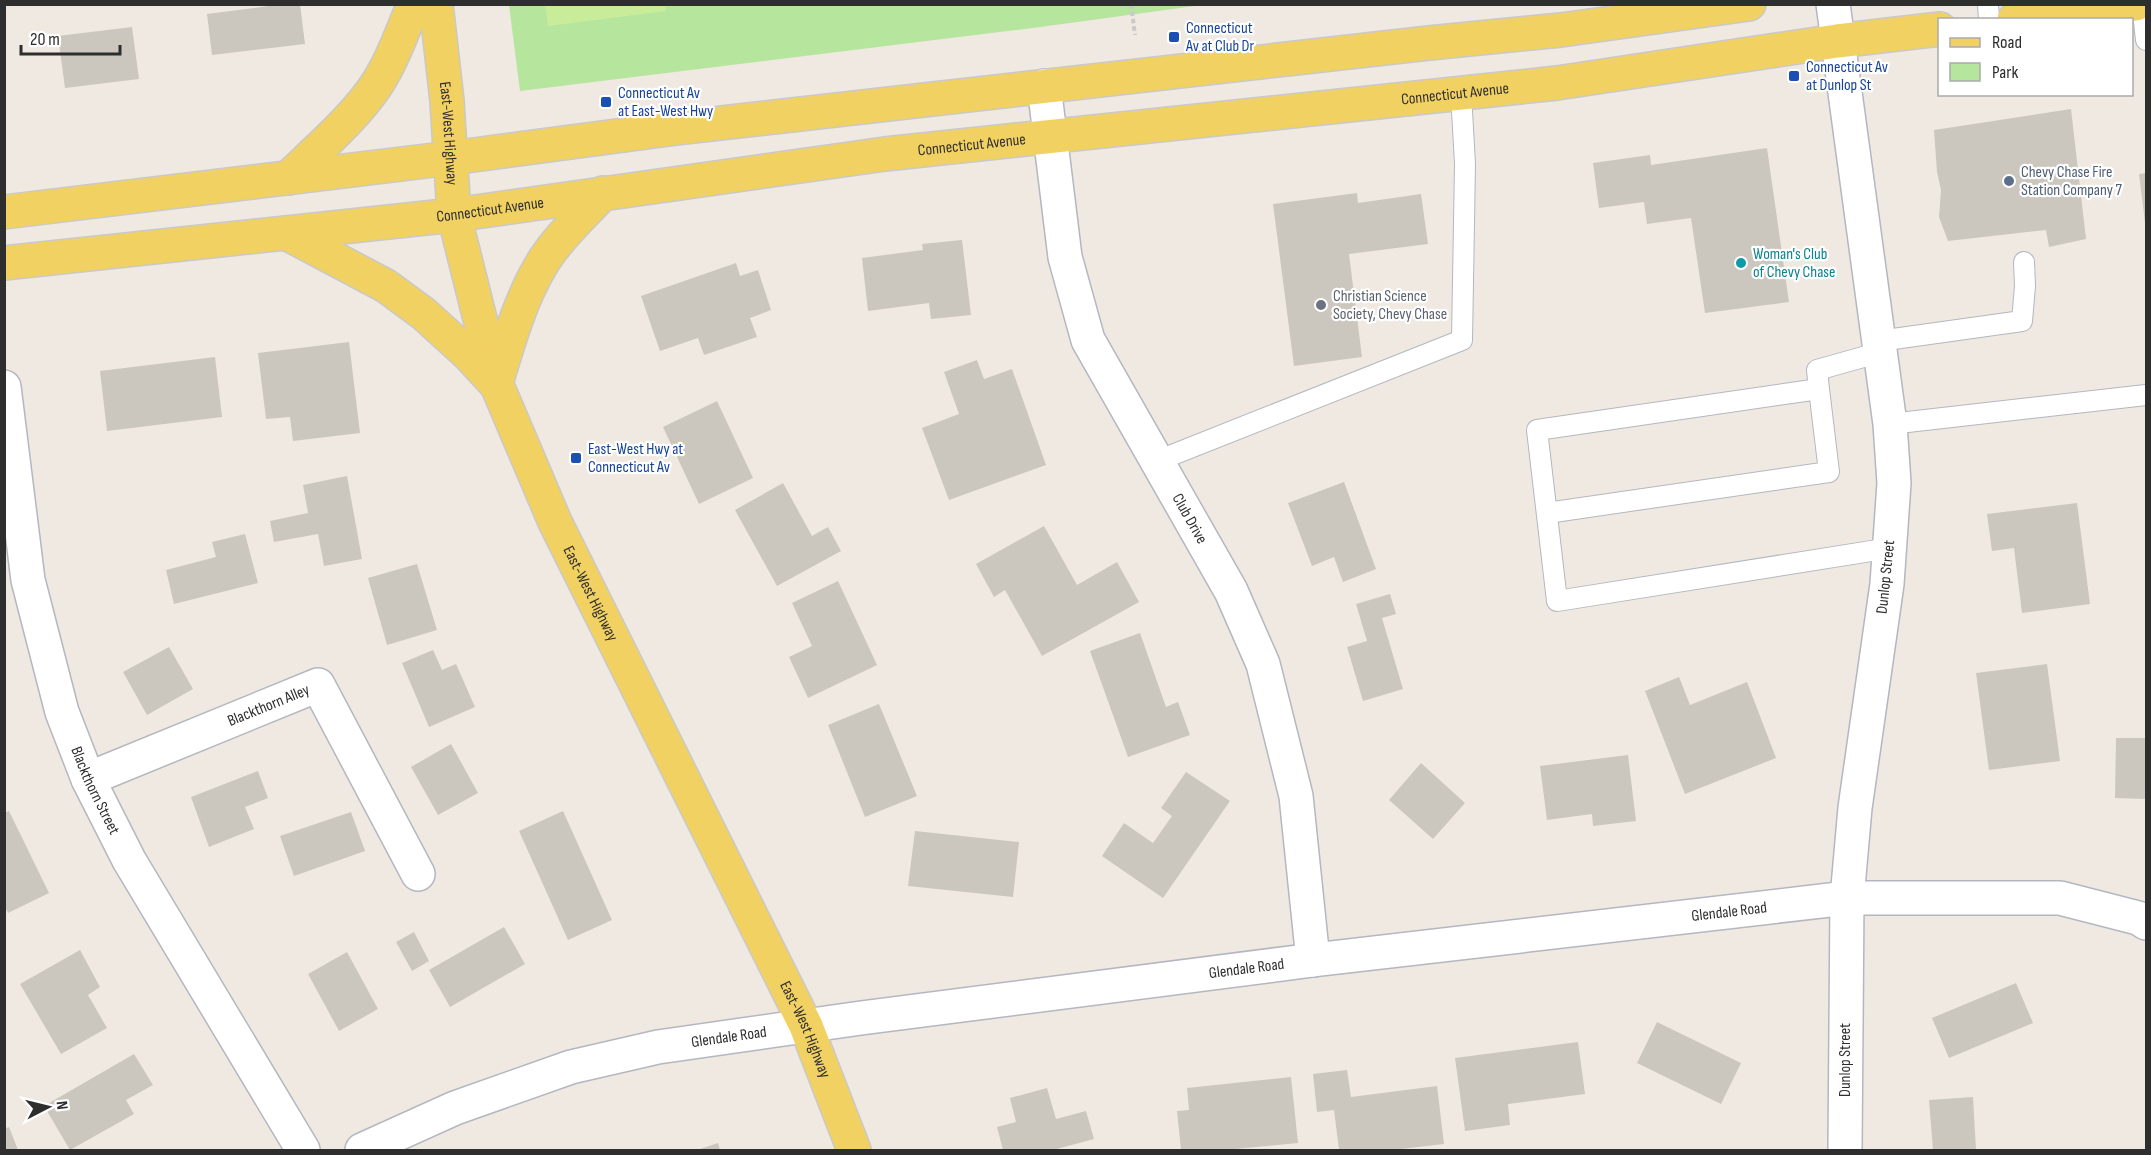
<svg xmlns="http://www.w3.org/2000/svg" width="2151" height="1155" viewBox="0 0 2151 1155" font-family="'Sofia Sans Condensed',sans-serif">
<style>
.green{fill:#b6e59e}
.pitch{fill:#c9ec9a}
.building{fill:#cbc7bf}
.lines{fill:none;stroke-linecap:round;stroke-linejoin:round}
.lane-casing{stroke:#b4b7c1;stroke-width:22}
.street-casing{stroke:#b4b7c1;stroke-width:36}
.primary-casing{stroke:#c9c9c9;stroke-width:36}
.path{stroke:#c9c9c9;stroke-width:4;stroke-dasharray:4.5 3;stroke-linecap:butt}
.lane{stroke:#fff;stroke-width:20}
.street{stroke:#fff;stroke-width:33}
.primary{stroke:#f2d163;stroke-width:33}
.transit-dot{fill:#1a4fb4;stroke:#fff;stroke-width:2}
.service-dot{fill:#5c6f8a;stroke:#fff;stroke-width:2}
.culture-dot{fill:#0f9aa8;stroke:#fff;stroke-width:2}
.worship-dot{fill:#6b7280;stroke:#fff;stroke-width:2}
.labels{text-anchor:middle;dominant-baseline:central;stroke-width:4.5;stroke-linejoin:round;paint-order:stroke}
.transit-label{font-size:16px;fill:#164399;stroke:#fff;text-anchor:start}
.street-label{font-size:16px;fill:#2e2e2e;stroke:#fff}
.service-label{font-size:16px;fill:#4e5e75;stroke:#fff;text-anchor:start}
.culture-label{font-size:16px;fill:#0d838f;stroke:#fff;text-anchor:start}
.worship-label{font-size:16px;fill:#5b616d;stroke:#fff;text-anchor:start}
</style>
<rect width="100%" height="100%" fill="#efe9e1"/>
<path class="green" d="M 509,5 L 1202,5 L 1033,28 L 520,91 Z"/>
<path class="pitch" d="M 545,5 L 665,5 L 666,11 L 548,26 Z"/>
<path class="building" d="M 284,4 L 300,4 L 305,44 L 212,55 L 207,14 Z
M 132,27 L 139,79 L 65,88 L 58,36 Z
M 2071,109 L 2086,239 L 2049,247 L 2046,230 L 1948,241 L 1939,217 L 1941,190 L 1937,172 L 1934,130 Z
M 1767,148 L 1789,302 L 1705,313 L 1691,218 L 1647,224 L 1644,202 L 1599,208 L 1593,163 L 1650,155 L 1651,165 Z
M 2146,173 L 2146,223 L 2145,223 L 2139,174 Z
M 1357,193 L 1358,203 L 1421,194 L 1428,244 L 1349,254 L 1362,357 L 1294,366 L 1273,204 Z
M 962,240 L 971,315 L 931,319 L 929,303 L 868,311 L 862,258 L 923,250 L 922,244 Z
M 736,263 L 740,276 L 758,270 L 771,310 L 750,318 L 757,337 L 704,355 L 698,338 L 660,351 L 641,296 Z
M 349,342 L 360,433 L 293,441 L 290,417 L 266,419 L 258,353 Z
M 215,357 L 222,417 L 107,431 L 100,371 Z
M 977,360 L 984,379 L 1012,369 L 1046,465 L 949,500 L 922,428 L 959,414 L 944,372 Z
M 717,401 L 753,478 L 699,504 L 663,427 Z
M 347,476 L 362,559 L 324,566 L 318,534 L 274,542 L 270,521 L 308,513 L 303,485 Z
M 1344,482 L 1376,569 L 1343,582 L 1334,557 L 1312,566 L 1288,503 Z
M 783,483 L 812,536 L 828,527 L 841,551 L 777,586 L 735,510 Z
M 2077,503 L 2090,604 L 2022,613 L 2014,548 L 1992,551 L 1987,514 Z
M 1044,526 L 1077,585 L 1117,562 L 1139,602 L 1042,656 L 1005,590 L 994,597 L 976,564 Z
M 245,534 L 258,583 L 174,604 L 166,570 L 216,557 L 212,542 Z
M 417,564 L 437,630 L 387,645 L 368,578 Z
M 838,581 L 877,665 L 808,698 L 789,657 L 812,646 L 792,603 Z
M 1390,594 L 1396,614 L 1382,618 L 1403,689 L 1363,701 L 1347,647 L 1367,641 L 1356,604 Z
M 1140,633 L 1166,707 L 1178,702 L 1190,735 L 1128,757 L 1090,651 Z
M 169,647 L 193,689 L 147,715 L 123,672 Z
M 433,650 L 442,670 L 456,664 L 475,707 L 429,727 L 402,663 Z
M 2047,664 L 2060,761 L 1989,770 L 1976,673 Z
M 1679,677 L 1690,705 L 1747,682 L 1776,758 L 1685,794 L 1645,691 Z
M 879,704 L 917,796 L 865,817 L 828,725 Z
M 2116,738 L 2146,738 L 2146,799 L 2115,798 Z
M 451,744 L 478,793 L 438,815 L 411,767 Z
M 1628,755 L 1636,821 L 1593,826 L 1592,814 L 1547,820 L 1540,766 Z
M 1421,763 L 1465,803 L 1433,839 L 1389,800 Z
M 258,771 L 268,798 L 245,807 L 254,829 L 209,847 L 191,797 Z
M 1186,772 L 1230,801 L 1163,898 L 1102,856 L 1124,823 L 1153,843 L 1172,816 L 1161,808 Z
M 9,811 L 49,893 L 8,913 L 4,905 L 4,813 Z
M 563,811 L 612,920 L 568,940 L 519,831 Z
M 351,812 L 365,851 L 294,876 L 280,836 Z
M 915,831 L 1019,842 L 1013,897 L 908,886 Z
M 504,927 L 525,964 L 450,1007 L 429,970 Z
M 414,932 L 429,961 L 412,971 L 396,942 Z
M 80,950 L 100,987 L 88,995 L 107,1028 L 61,1054 L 20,984 Z
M 347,952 L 378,1009 L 339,1031 L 308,974 Z
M 2016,983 L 2033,1023 L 1949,1058 L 1932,1018 Z
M 1657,1022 L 1741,1063 L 1721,1104 L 1637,1063 Z
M 1578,1042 L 1585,1094 L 1508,1104 L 1510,1125 L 1465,1131 L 1455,1058 Z
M 134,1054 L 153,1085 L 126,1100 L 134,1114 L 70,1150 L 44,1106 Z
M 1347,1070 L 1351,1097 L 1437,1086 L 1444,1144 L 1393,1150 L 1339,1150 L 1334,1110 L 1317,1112 L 1313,1074 Z
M 1291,1077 L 1298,1143 L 1225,1150 L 1181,1150 L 1177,1111 L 1189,1110 L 1187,1088 Z
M 1047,1088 L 1056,1119 L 1086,1111 L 1094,1139 L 1053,1150 L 1003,1150 L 997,1127 L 1016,1122 L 1010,1098 Z
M 1973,1097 L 1976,1150 L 1933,1150 L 1929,1100 Z
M 9,1127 L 18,1150 L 4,1150 L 4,1129 Z
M 718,1143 L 720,1150 L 697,1150 Z"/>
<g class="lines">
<defs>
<path id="lane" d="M 1988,4 L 1989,20
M 2142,4 L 2146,40
M 1879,341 L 2022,321 L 2025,286 L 2024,262
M 1819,389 L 1817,370 L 1881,352
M 1890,424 L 2146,395
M 1157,461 L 1462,340 L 1465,164 L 1461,93
M 1547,513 L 1829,472 L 1819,389 L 1537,430 L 1557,601 L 1890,548"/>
<g id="street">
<path d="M 1833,4 L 1890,424 L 1894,483 L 1887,584 L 1855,808 L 1847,898 L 1845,1150"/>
<path id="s1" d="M 1044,86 L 1065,257 L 1088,340 L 1231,591 L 1263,664 L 1296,796 L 1313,960"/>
<path id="s2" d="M 4,387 L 28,580 L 62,712 L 88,779 L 129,860 L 303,1150"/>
<path id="s3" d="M 88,779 L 318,685 L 418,874"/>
<path id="s4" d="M 362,1150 L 455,1108 L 571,1067 L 658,1047 L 861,1018 L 1313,960 L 1847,898 L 2060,898 L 2138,918 L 2146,923"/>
</g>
<g id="primary">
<path id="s5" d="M 436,4 L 447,101 L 454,215 L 496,383 L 555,522 L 806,1026 L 854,1150"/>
<path d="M 2014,20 L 2136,4"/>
<path d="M 288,178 C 318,149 365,109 384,72 C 396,51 404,27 414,4"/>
<path d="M 4,212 L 451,158 L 677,128 L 1429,43 L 1561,30 L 1749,4"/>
<path d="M 286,233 L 386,286 L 424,314 L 469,355 L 494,382"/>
<path id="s6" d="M 4,263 L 454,215 L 885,154 L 1557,83 L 1837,41 L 1940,29"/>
<path d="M 496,383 C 508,344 519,303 540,267 C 556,239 582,216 603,193"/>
</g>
</defs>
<use href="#lane" class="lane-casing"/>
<use href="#street" class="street-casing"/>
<use href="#primary" class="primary-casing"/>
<path class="path" d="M 1131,4 L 1135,35"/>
<use href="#lane" class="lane"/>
<use href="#street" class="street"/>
<use href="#primary" class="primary"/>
</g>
<g class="transit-dot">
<rect x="1168" y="31" width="12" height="12" rx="3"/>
<rect x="1788" y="70" width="12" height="12" rx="3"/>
<rect x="600" y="96" width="12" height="12" rx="3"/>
<rect x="570" y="452" width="12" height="12" rx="3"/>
</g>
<circle class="service-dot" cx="2009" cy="181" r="6"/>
<circle class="culture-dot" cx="1741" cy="263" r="6"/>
<circle class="worship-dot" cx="1321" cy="305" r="6"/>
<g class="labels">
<g class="transit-label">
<text x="1186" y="28">Connecticut<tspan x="1186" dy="18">Av at Club Dr</tspan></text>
<text x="1806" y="67">Connecticut Av<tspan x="1806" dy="18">at Dunlop St</tspan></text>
<text x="618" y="93">Connecticut Av<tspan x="618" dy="18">at East-West Hwy</tspan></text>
<text x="588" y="449">East-West Hwy at<tspan x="588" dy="18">Connecticut Av</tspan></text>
</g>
<g class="street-label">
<text stroke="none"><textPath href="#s6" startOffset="1461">Connecticut Avenue</textPath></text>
<text stroke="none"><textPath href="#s5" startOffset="130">East-West Highway</textPath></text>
<text stroke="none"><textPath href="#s6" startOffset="975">Connecticut Avenue</textPath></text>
<text stroke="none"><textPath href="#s6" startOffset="489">Connecticut Avenue</textPath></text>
<text stroke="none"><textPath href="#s1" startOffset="464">Club Drive</textPath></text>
<text transform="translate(1886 577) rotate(-84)">Dunlop Street</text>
<text stroke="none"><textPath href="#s5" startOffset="616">East-West Highway</textPath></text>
<text stroke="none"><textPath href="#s3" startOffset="195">Blackthorn Alley</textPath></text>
<text stroke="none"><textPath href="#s2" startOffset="416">Blackthorn Street</textPath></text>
<text stroke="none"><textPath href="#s4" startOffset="1394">Glendale Road</textPath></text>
<text stroke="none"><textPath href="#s4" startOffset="908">Glendale Road</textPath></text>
<text stroke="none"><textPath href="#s5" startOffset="1102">East-West Highway</textPath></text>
<text stroke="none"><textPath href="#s4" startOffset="386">Glendale Road</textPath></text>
<text transform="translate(1845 1060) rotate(-90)">Dunlop Street</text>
</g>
<g class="service-label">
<text x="2021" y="172">Chevy Chase Fire<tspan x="2021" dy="18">Station Company 7</tspan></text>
</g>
<g class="culture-label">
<text x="1753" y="254">Woman's Club<tspan x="1753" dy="18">of Chevy Chase</tspan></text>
</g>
<g class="worship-label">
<text x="1333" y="296">Christian Science<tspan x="1333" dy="18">Society, Chevy Chase</tspan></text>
</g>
</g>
<rect width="2151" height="1155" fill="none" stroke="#2e2e2e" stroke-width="12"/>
<rect x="1938" y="18" width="195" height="78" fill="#ffffff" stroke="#ababab" stroke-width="1.5"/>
<rect x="1950" y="38" width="30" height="9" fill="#f2d163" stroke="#ababab" stroke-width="1.5"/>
<text x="1992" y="48" font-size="18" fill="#2e2e2e">Road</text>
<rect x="1950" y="63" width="30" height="18" fill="#b6e59e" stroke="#ababab" stroke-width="1.5"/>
<text x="1992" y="78" font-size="18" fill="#2e2e2e">Park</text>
<g transform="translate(48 1107) rotate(83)" stroke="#ffffff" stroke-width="4.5" paint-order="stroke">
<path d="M0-4.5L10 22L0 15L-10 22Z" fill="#2e2e2e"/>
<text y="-9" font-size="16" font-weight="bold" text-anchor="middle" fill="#2e2e2e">N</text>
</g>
<path d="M21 45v9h99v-9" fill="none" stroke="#2e2e2e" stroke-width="3"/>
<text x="30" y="45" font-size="18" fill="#2e2e2e" stroke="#ffffff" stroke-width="4.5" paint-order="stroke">20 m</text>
</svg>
